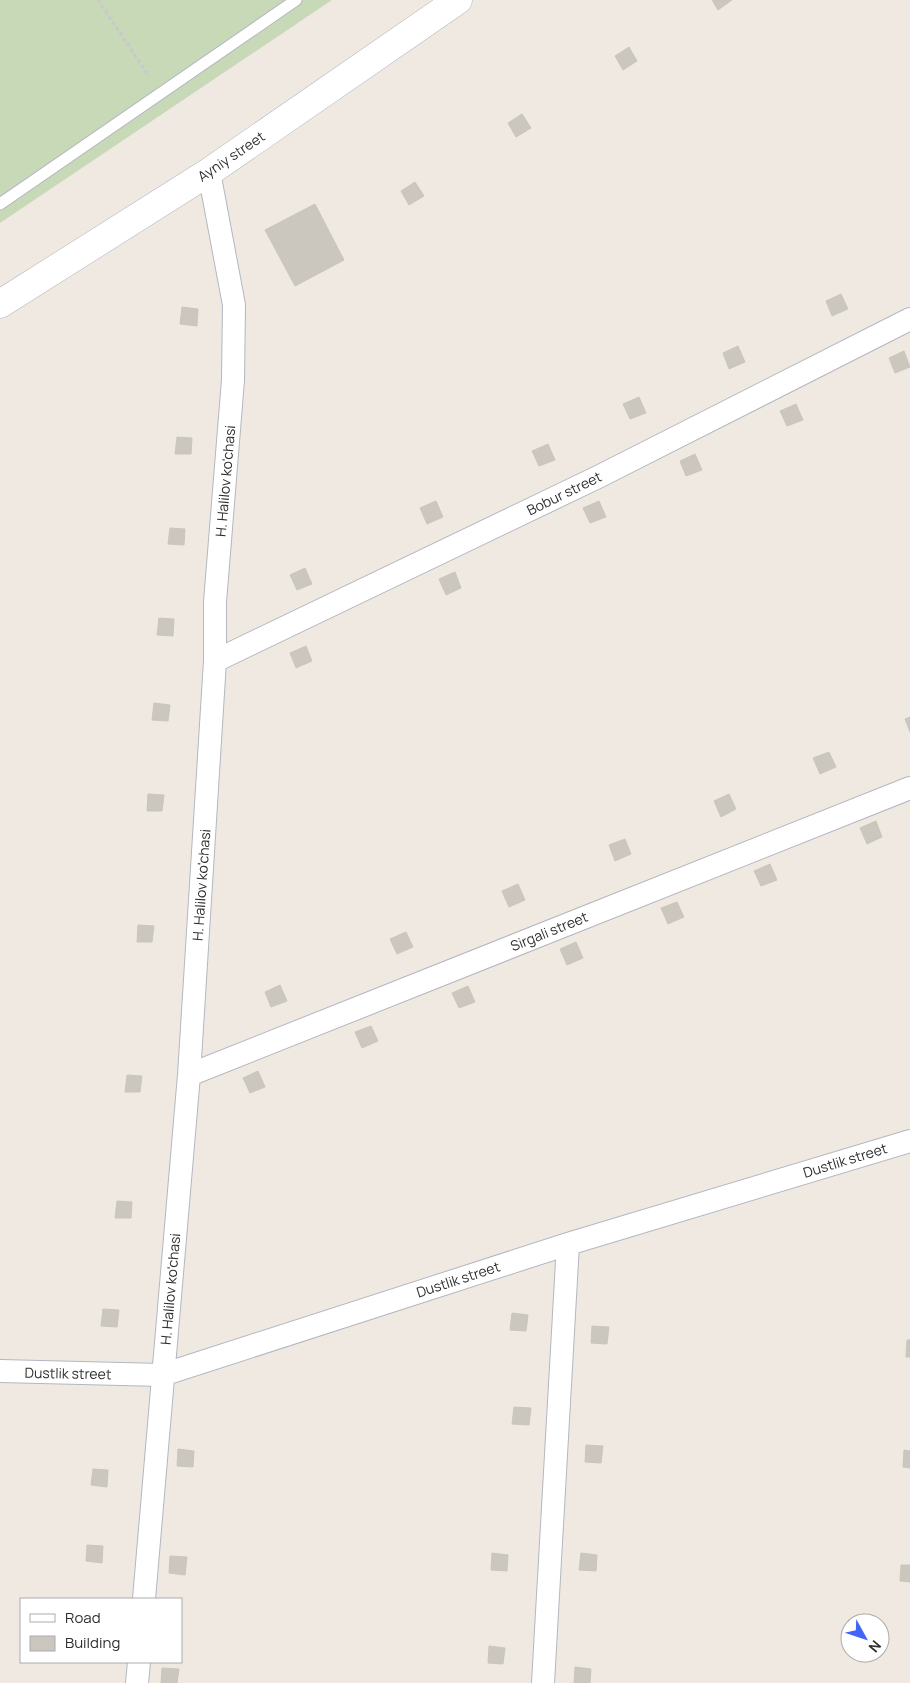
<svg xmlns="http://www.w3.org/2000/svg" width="910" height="1683" viewBox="0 0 910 1683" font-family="Manrope,sans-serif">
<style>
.cemetery{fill:#c8d9b8}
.building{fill:#cbc7bf;stroke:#cbc5ba}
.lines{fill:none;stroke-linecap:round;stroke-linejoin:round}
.service-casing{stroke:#b4b7c1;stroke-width:13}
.minor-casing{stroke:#b4b7c1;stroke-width:24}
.tertiary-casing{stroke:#b4b7c1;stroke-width:29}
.path{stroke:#c9c9c9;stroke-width:3;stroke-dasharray:4 2.5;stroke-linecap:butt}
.service{stroke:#fff;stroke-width:11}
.minor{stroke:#fff;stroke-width:22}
.tertiary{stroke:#fff;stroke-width:28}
.labels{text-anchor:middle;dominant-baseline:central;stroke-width:4;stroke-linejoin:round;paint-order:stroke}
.street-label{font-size:14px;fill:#2e2e2e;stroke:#fff}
</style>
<rect width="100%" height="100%" fill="#efe9e1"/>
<path class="cemetery" d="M 0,0 L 332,0 L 0,223 Z"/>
<path class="building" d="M 712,0 L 732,0 L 718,10 Z
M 629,47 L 637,61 L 623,70 L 615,56 Z
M 522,114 L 531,128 L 516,137 L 508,123 Z
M 415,182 L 424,196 L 409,205 L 401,191 Z
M 315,204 L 344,260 L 295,286 L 265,230 Z
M 841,294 L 848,309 L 832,316 L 826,301 Z
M 182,307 L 198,309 L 197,326 L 180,324 Z
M 738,346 L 745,362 L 729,369 L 723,353 Z
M 904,351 L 910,367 L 895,373 L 889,358 Z
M 639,397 L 646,413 L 630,419 L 623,404 Z
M 796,404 L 803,420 L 787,426 L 780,411 Z
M 177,437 L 192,438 L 191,454 L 175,454 Z
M 548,444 L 555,460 L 539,466 L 532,451 Z
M 695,454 L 702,470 L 686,476 L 680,461 Z
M 436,501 L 443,517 L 427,524 L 420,508 Z
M 599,501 L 606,517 L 590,523 L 583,508 Z
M 170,528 L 185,529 L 184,545 L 168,544 Z
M 305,568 L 312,584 L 297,590 L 290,575 Z
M 455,572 L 461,588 L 446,595 L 439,579 Z
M 159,618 L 174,619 L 173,636 L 157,635 Z
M 306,646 L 312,661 L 296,668 L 290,653 Z
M 154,703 L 170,705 L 168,721 L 152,720 Z
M 910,717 L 910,732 L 905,719 Z
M 829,752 L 836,767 L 820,774 L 813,758 Z
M 148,794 L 164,795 L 162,811 L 147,811 Z
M 729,794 L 736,809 L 721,817 L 714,801 Z
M 876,821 L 882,837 L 867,844 L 860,828 Z
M 625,839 L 631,854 L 615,861 L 609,845 Z
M 770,864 L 777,880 L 761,886 L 754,871 Z
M 518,884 L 525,900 L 509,907 L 502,891 Z
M 677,902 L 684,917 L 668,924 L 661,908 Z
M 138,925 L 154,926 L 152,942 L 137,942 Z
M 406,932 L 413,947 L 397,954 L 390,939 Z
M 576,942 L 583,958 L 567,965 L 560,949 Z
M 280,985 L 287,1001 L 271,1007 L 265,992 Z
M 468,986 L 475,1002 L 459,1008 L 452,993 Z
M 371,1026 L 378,1041 L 362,1048 L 355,1032 Z
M 258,1071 L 265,1087 L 250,1093 L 243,1078 Z
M 127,1075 L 142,1076 L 140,1092 L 125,1092 Z
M 117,1201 L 132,1202 L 131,1218 L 115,1218 Z
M 103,1309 L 119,1310 L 117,1327 L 101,1326 Z
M 512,1313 L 528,1315 L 526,1331 L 510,1330 Z
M 592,1326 L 609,1327 L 607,1344 L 591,1343 Z
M 907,1340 L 910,1340 L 910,1357 L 906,1357 Z
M 514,1407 L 531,1408 L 529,1425 L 512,1424 Z
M 586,1445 L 603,1446 L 601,1463 L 585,1462 Z
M 178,1449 L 194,1451 L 193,1467 L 177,1466 Z
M 904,1450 L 910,1451 L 910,1468 L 903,1467 Z
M 93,1469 L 108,1470 L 107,1487 L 91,1485 Z
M 87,1545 L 103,1546 L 102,1563 L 86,1561 Z
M 492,1553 L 508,1555 L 507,1571 L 491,1570 Z
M 581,1553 L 597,1555 L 596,1571 L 579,1570 Z
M 170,1556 L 187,1557 L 185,1575 L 169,1573 Z
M 901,1565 L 910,1565 L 910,1582 L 900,1581 Z
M 489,1646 L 505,1648 L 503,1664 L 488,1663 Z
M 575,1667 L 591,1669 L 590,1683 L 574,1683 Z
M 162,1668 L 179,1669 L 177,1683 L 161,1683 Z"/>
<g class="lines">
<defs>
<path id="service" d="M 0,204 L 296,0"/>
<path id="minor" d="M 215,661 L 598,477 L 910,319
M 189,1075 L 910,788
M 0,1371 L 162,1375 L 568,1244 L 910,1141
M 144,1599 L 189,1075 L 215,661 L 215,602 L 233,380 L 234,305 L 209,172
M 137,1683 L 139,1662
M 543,1683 L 568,1244"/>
<path id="tertiary" d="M 0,304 L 209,172 L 458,0"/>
</defs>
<use href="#service" class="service-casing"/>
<use href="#minor" class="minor-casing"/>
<use href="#tertiary" class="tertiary-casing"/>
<path class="path" d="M 98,0 L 149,76"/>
<use href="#service" class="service"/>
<use href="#minor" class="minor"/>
<use href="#tertiary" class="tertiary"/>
</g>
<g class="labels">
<g class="street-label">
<text transform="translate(231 156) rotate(-34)">Ayniy street</text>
<text transform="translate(225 481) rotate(-85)">H. Halilov ko'chasi</text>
<text transform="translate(564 493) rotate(-26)">Bobur street</text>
<text transform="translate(201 885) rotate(-86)">H. Halilov ko'chasi</text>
<text transform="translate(549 931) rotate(-22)">Sirgali street</text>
<text transform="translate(845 1160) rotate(-17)">Dustlik street</text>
<text transform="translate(458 1279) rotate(-18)">Dustlik street</text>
<text transform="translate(170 1289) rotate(-85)">H. Halilov ko'chasi</text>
<text transform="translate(68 1373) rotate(1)">Dustlik street</text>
</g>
</g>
<rect x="20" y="1598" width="162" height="65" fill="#ffffff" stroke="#ababab"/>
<rect x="30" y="1614" width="25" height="8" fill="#ffffff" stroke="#ababab"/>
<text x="65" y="1623" font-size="15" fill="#2e2e2e">Road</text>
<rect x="30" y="1636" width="25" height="15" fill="#cbc7bf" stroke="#ababab"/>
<text x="65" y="1648" font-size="15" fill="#2e2e2e">Building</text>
<g transform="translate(865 1638) rotate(130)"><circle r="24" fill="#ffffff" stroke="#ababab"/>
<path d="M0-4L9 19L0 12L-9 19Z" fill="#4264fb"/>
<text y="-8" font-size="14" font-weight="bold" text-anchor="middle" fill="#2e2e2e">N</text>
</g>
</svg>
